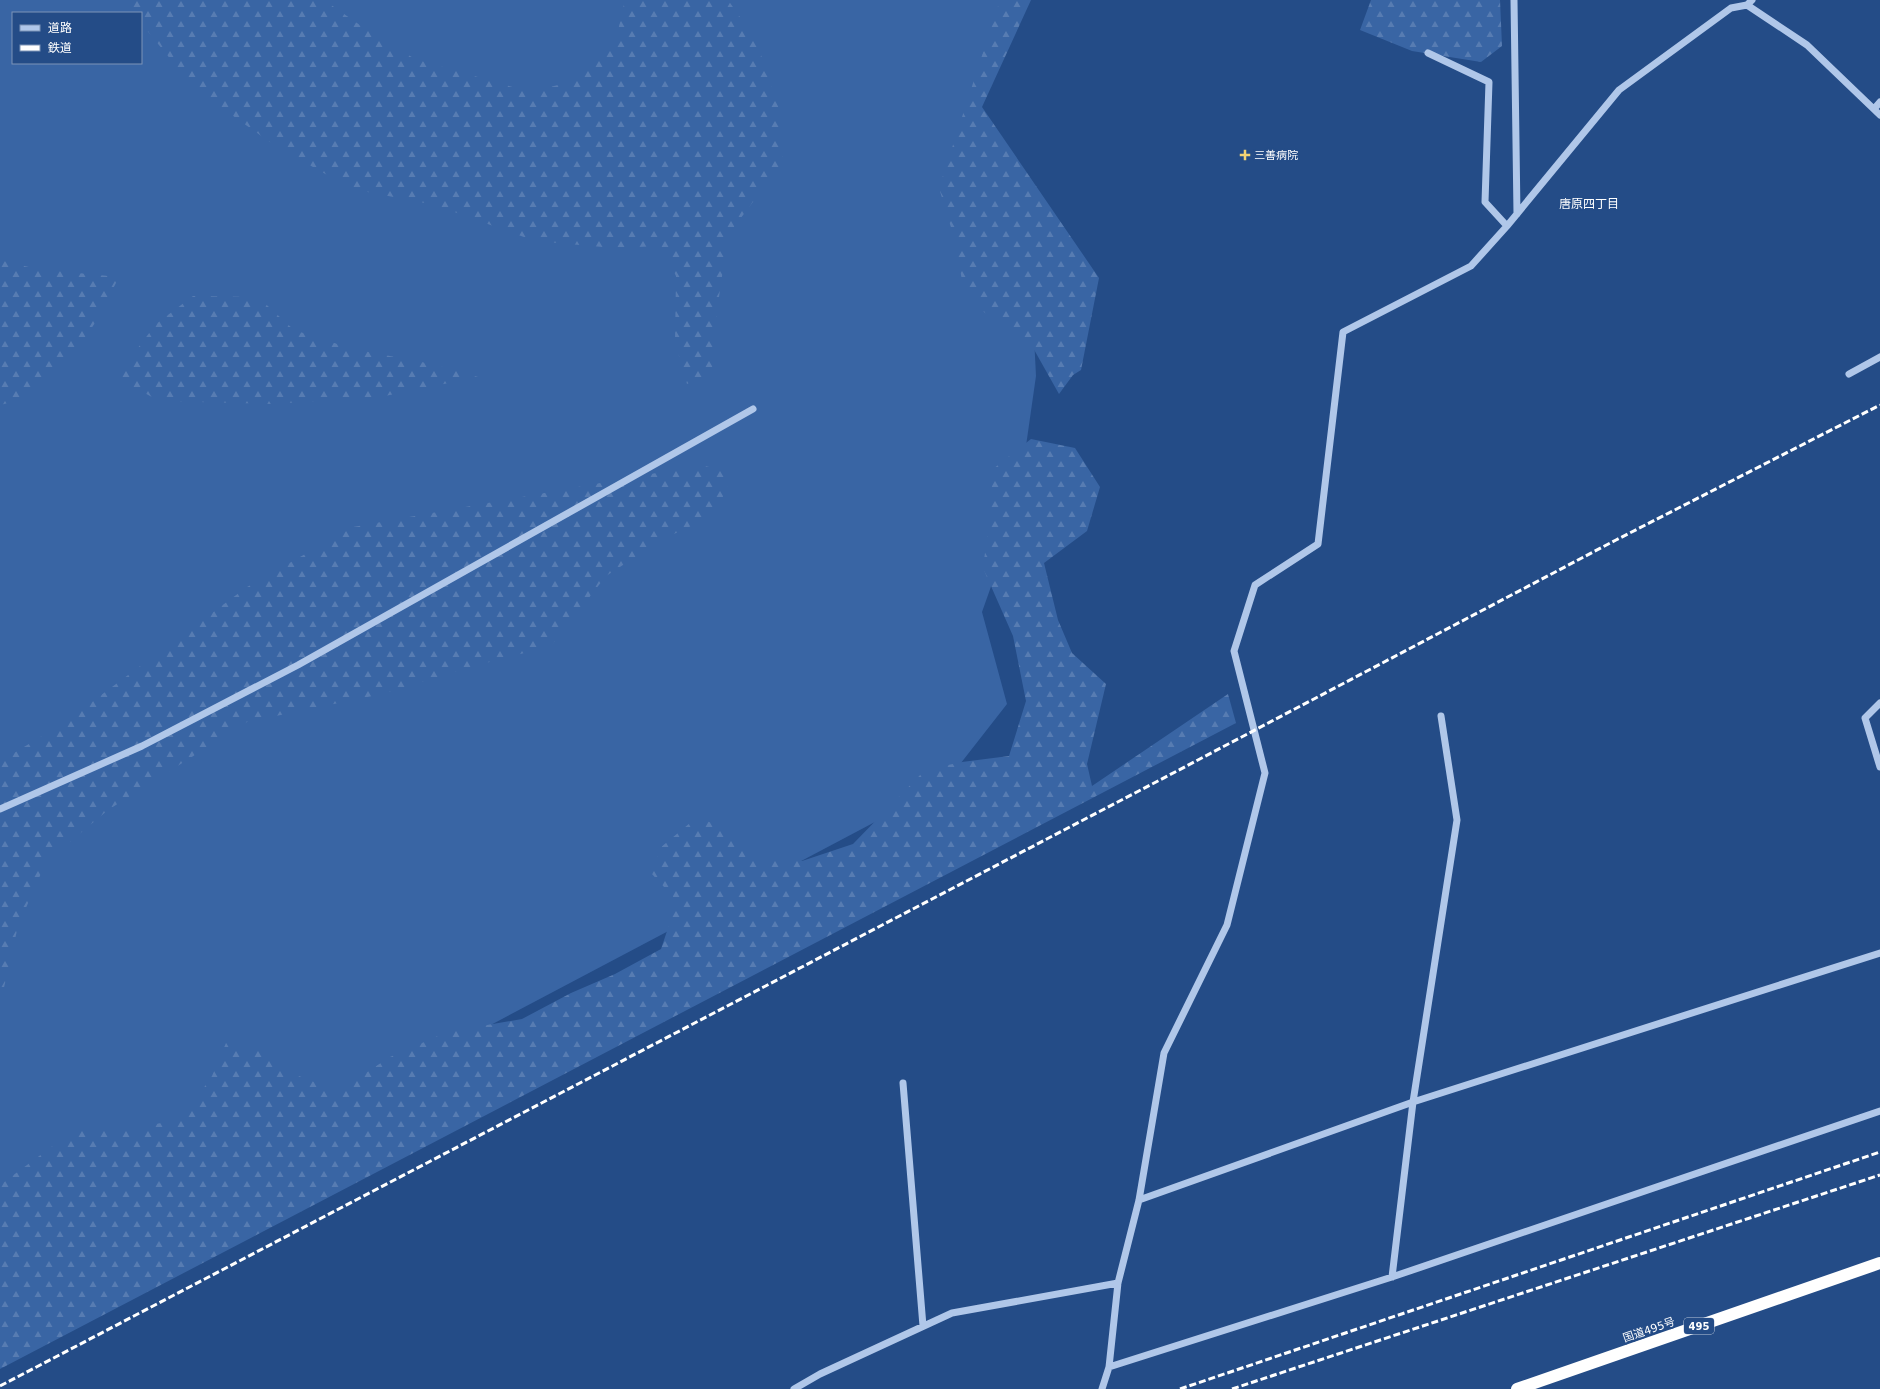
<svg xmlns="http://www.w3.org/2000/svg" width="1880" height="1389" viewBox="0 0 1880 1389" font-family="'DejaVu Sans','Noto Sans JP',sans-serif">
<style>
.grass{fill:#3965a4;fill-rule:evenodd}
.forest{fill:url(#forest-firs)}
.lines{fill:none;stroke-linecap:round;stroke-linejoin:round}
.minor{stroke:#b0c7e9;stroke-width:7}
.highway{stroke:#fff;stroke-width:12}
.rail{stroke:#fff;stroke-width:3;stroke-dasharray:7 3;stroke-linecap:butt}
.poi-dot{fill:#f3d374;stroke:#244c87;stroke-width:1.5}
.labels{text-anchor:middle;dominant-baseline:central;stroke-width:4;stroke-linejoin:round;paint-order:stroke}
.shield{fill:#244c87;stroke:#bdc9db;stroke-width:1}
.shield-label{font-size:10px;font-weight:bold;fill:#fff}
.poi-label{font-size:11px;fill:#fff;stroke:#244c87;text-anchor:start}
.street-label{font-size:11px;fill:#fff;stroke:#244c87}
.neighbourhood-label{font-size:12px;fill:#fff;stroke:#244c87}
</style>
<defs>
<pattern id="forest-firs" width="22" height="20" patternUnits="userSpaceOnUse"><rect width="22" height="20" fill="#3965a4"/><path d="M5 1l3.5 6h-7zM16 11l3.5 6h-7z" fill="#577cb2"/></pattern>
</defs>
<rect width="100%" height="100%" fill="#244c87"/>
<path class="grass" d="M 0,0 L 1016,0 L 970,106 L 1034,336 L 1036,376 L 1016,516 L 982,612 L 1007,704 L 943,786 L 309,1121 L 0,1236 ZM 13,13 L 141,13 L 141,63 L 13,63 Z"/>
<path class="forest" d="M 122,0 L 324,0 L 367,30 L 415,59 L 530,92 L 574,81 L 617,35 L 625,0 L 728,0 L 756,40 L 780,112 L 783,162 L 728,235 L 718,304 L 712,372 L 687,384 L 675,342 L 676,276 L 661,246 L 614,248 L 535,241 L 435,205 L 352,189 L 274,145 L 194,88 L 141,23 L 141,13 L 133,13 Z
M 1000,0 L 1031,0 L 982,107 L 1099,278 L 1081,370 L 1073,375 L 1059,394 L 1032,346 L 981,310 L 962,280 L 953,234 L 939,188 Z
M 1371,0 L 1500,0 L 1502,46 L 1481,62 L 1412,51 L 1360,30 Z
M 0,260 L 37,269 L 119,277 L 97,320 L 71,358 L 24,399 L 0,405 Z
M 193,296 L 258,297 L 294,330 L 353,349 L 432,364 L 478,377 L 380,397 L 272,404 L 159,401 L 116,377 L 156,324 Z
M 1031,439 L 1075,448 L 1100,487 L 1087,531 L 1044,563 L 1058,620 L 1072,653 L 1106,684 L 1087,764 L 1092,786 L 1228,694 L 1236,723 L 0,1369 L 0,1185 L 77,1128 L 140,1127 L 182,1119 L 212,1076 L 226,1043 L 263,1052 L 291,1073 L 338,1091 L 390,1057 L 447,1032 L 522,1019 L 571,993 L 615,974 L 661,949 L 677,901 L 652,874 L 660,848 L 696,818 L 733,829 L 750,861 L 802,861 L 853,844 L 925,770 L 962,762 L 1009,756 L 1026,701 L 1013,636 L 983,568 L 989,522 L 993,469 Z
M 701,465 L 733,473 L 715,515 L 663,539 L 606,576 L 551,646 L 470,667 L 382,694 L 247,722 L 108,810 L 46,862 L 18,926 L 0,1005 L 0,759 L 4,759 L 62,724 L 247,587 L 353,527 Z"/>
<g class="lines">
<path class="minor" d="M 1514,0 L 1517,214
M 1747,5 L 1807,45 L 1880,115
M 1428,53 L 1489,82 L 1485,202 L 1507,226
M 1874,109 L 1880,102
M 1849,374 L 1880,357
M 1880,703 L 1865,718 L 1880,767
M 0,809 L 142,746 L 298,665 L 753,409
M 903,1083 L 923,1326
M 1139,1200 L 1413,1102 L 1880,953
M 1392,1277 L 1413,1102 L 1457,820 L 1441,716
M 1109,1367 L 1392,1277 L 1880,1111
M 794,1389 L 820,1374 L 952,1313 L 1118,1283
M 1102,1389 L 1109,1367 L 1118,1283 L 1139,1200 L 1164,1053 L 1227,925 L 1265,773 L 1234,651 L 1255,585 L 1318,544 L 1343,332 L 1471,266 L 1507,226 L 1619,90 L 1731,8 L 1747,5 L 1752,0"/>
<path class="highway" d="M 1517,1389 L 1880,1263"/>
<path class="rail" d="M 0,1386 L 1177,771 L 1616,540 L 1880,405
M 1180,1389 L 1880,1152
M 1232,1389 L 1880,1175"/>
</g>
<path class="poi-dot" d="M1243 149h4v4h4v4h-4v4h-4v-4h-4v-4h4z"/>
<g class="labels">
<rect class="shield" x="1684" y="1318" width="30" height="16" rx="3"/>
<g class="shield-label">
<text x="1699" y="1326">495</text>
</g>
<g class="poi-label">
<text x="1254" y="155">三善病院</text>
</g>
<g class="street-label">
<text transform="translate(1649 1330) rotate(-19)">国道495号</text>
</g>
<g class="neighbourhood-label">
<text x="1589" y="204">唐原四丁目</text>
</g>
</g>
<rect x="12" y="12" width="130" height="52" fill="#244c87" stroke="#7c94b7"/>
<rect x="20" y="25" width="20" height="6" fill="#b0c7e9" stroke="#7c94b7"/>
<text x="48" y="32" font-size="12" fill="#ffffff">道路</text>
<rect x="20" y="45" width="20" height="6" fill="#ffffff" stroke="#7c94b7"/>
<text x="48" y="52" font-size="12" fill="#ffffff">鉄道</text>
</svg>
